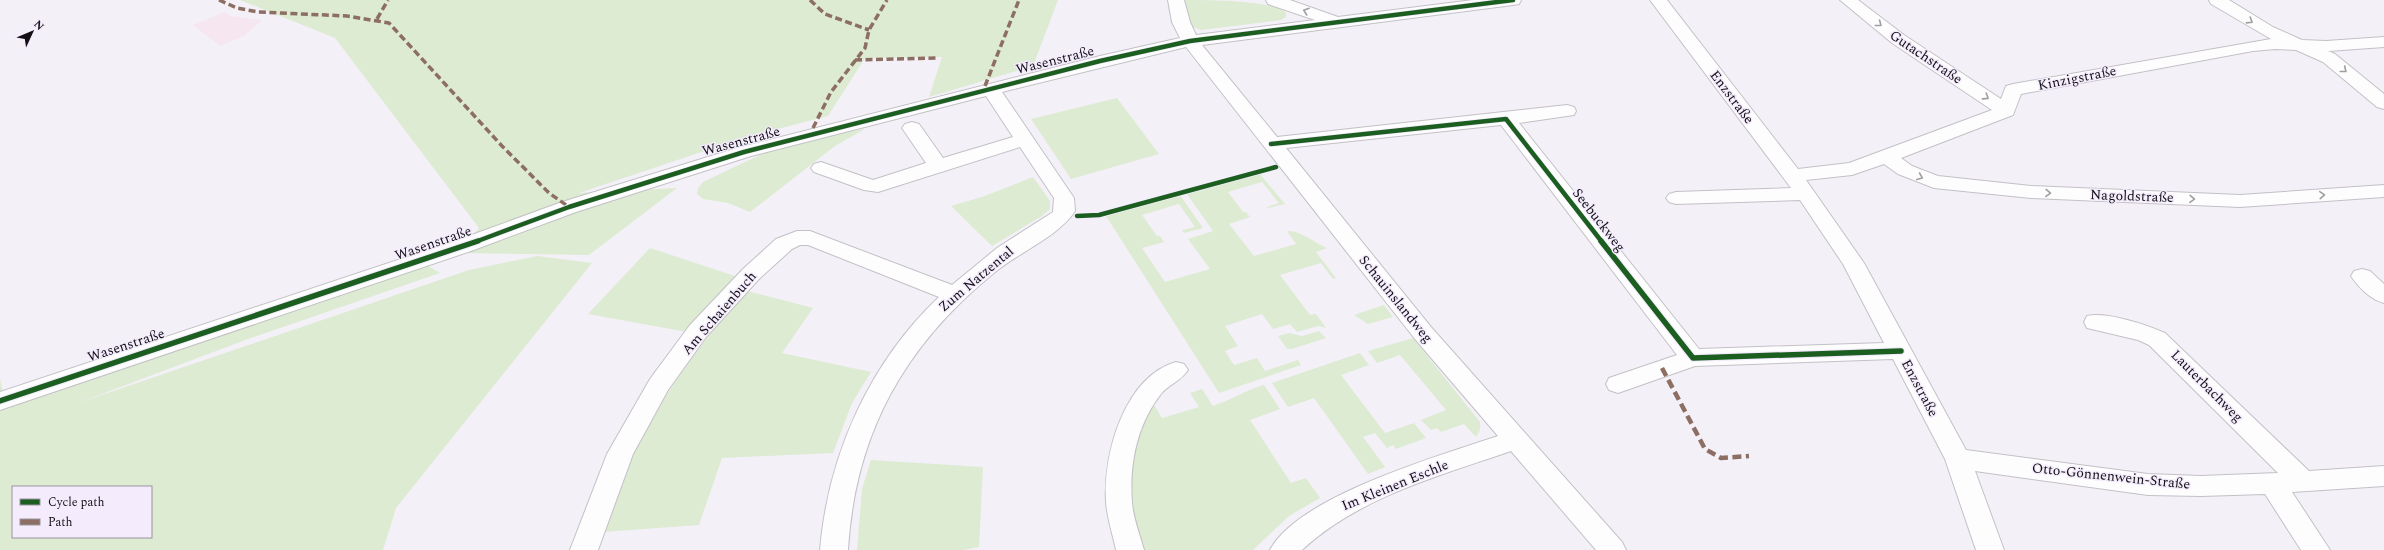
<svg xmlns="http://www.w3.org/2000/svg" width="2384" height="550" viewBox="0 0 2384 550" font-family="Spectral,serif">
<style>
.commercial{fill:#f6e6ef}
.green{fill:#dcebd1;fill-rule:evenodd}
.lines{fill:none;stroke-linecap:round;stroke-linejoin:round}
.minor-casing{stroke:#c3c0c6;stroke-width:2}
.minor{fill:#fdfdfe;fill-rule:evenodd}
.quiet-far1{stroke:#8d6e63;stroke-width:3.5;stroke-dasharray:7 3.5;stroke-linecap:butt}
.quiet{stroke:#8d6e63;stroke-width:4.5;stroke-dasharray:9 4.5;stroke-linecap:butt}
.cycleway-far1-casing{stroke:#f4ecfc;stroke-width:6}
.cycleway-casing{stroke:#f4ecfc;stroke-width:8}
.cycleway-far1{stroke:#1b5e20;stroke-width:4.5}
.cycleway{stroke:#1b5e20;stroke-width:5.5}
.oneway{stroke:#9f9ea0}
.labels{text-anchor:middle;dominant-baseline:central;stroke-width:3;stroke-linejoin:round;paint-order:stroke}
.street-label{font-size:14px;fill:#110f14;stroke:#f4ecfc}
</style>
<rect width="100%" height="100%" fill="#f4f0f8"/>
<path class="commercial" d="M 225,12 L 230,16 L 262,20 L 244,36 L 220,46 L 193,25 Z"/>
<path class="green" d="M 240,0 L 1058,0 L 1033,66 L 929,97 L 942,57 L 865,58 L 828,116 L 743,138 L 579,193 L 677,188 L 589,255 L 459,253 L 479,228 L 335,38 Z
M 1183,0 C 1204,0 1276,0 1286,13 L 1286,17 L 1281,20 L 1201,30 L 1189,25 Z
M 1117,98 L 1159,154 L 1071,179 L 1031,119 Z
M 865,129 L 835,146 L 750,212 L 728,203 L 703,199 L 697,194 L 698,188 L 703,182 L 768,151 L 836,134 Z
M 1260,174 L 1285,204 L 1268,208 L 1267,207 L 1279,203 L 1262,182 L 1228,192 L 1243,212 L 1246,212 L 1250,217 L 1229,224 L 1254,256 L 1296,244 L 1287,231 C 1301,230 1314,243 1327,248 L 1316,252 L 1336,278 L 1333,279 L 1321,263 L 1280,275 L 1310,315 L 1316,314 L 1326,328 L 1318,326 L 1297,332 L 1290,324 L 1273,329 L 1262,314 L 1225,326 L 1238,346 L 1225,351 L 1234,365 L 1257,358 L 1265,371 L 1298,360 L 1301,365 L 1219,393 L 1106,216 L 1180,195 L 1203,228 L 1184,233 L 1182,230 L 1195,227 L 1179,204 L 1142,215 L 1157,236 L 1160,236 L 1164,242 L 1142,248 L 1165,282 L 1210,269 L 1188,239 L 1213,231 L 1187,194 Z
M 1033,177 L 1050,201 L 1050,209 L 1042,216 L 992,246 L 951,206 L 982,197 Z
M 650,248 L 738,277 L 687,332 L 588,314 Z
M 537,256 L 592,263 L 396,508 L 383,550 L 0,550 L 0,379 L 3,393 L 427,265 L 440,273 L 248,339 L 78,403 L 469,270 ZM 13,487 L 151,487 L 151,537 L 13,537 Z
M 747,291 L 813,308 L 782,353 L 871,372 L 852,403 L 833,453 L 722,458 L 699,525 L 603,532 C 627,445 686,357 747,291 Z
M 1384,305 L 1393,317 L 1368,324 L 1354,315 Z
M 1319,331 L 1326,338 L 1292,349 L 1287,349 L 1278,336 L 1289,333 L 1302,336 Z
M 1413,338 L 1480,422 L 1480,430 L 1476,437 L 1464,424 L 1441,432 L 1437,428 L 1431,430 L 1421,420 L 1446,410 L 1400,355 L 1377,363 L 1368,351 Z
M 1360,353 L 1369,365 L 1341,375 L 1385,433 L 1414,423 L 1426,438 L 1396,449 L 1393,445 L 1387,448 L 1375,433 L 1363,437 L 1385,467 L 1368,474 L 1314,398 L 1288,407 L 1272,383 Z
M 1264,385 L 1280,409 L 1250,420 L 1291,483 L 1306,478 L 1320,498 L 1289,516 L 1253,550 L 1142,550 C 1134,521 1123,472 1134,443 C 1139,429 1147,416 1153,403 L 1162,418 L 1199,407 L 1190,393 L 1202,389 L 1213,406 C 1231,400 1246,390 1264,385 Z
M 871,460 L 983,467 L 979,547 L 963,550 L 857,550 L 862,489 Z"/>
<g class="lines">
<defs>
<path id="minor" d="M 1168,0 L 1184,0 L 1190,22 L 1196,35 L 1315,20 L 1268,4 L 1266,0 L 1290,0 L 1338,17 L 1473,0 L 1521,0 L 1519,4 L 1513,5 L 1202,45 L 1277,137 L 1567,105 L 1574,107 L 1576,111 L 1574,115 L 1519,123 L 1699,349 L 1884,343 L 1843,264 L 1800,200 L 1676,204 L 1669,202 L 1666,198 L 1669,194 L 1676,192 L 1791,188 L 1650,0 L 1667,0 L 1798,169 L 1849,163 L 1992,110 L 1892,43 L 1840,0 L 1858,0 L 1904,35 L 2001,99 L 2006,86 L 2013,84 L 2271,39 L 2211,4 L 2209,0 L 2229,0 L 2273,27 L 2302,40 L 2326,41 L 2384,37 L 2384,47 L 2328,51 L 2335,54 L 2384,94 L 2384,109 L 2377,107 L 2323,62 L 2296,50 L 2275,49 L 2253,51 L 2021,94 L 2013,115 L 1901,158 L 1912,166 L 1938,176 L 2031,186 L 2240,195 L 2384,185 L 2384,197 L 2240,207 L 2031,198 L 1934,188 L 1898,174 L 1884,164 L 1852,175 L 1806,180 L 1864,263 L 1966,450 L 2148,474 L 2201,476 L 2278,473 L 2149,345 L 2138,340 L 2087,328 L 2084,322 L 2087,316 C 2106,311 2147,325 2165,333 L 2309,471 L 2384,466 L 2384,486 L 2292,492 L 2330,550 L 2301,550 L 2265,494 L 2201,496 L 2148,495 L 1975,471 L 2004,550 L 1976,550 L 1945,459 L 1893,359 L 1695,366 L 1618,393 L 1609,390 L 1606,384 L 1609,378 L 1677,355 L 1501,125 L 1286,148 L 1431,327 L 1622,542 L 1626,550 L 1596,550 L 1511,451 C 1439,476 1359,497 1302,550 L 1270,550 C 1298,496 1442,455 1498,436 L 1415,339 L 1186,47 L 1002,92 L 1074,198 L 1075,211 C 1058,237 1019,252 994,273 C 904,346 855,434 848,550 L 820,550 C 828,455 870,362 939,297 L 808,245 L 800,245 L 792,249 L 759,279 L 706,337 L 668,390 L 633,454 L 598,550 L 570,550 L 607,454 L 650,379 L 690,325 L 743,269 L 776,239 L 797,231 L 810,231 L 952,285 L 997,248 L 1053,212 L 1054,198 L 1020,147 L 878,192 L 864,190 L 814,172 L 811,168 L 814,164 L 821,162 L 873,180 L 926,163 L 902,128 L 905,124 L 912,122 L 919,124 L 943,158 L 1013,137 L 986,96 L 751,156 L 576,212 L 471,251 L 0,410 L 0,392 L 455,241 L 562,202 L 737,148 L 1100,56 L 1180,38 L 1172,22 Z
M 2362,269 L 2370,271 L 2384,284 L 2384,303 C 2371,300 2358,287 2351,276 L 2354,271 Z
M 1176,362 L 1184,364 L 1188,370 C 1181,381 1168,385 1161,394 C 1137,424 1129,465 1132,502 C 1133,518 1140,535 1144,550 L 1116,550 C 1113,535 1107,518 1106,502 C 1103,455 1124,377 1176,362 Z"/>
</defs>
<use href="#minor" class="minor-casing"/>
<use href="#minor" class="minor"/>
<path class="quiet-far1" d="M 219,0 L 237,8 L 258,12 L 347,16 L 389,23 L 502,146 L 549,193 L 569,207
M 810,0 L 825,14 L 869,30
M 377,19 L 388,0
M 855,60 L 938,58
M 985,86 L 1019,0
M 813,128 L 831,92 L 865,48 L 869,30 L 887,0"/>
<path class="quiet" d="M 1662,368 L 1705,449 L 1721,458 L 1749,456"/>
<defs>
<path id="cycleway-far1" d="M 1271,144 L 1506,119 L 1602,242
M 1077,216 L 1099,215 L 1276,167
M 475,242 L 569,207 L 744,152 L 1100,61 L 1190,41 L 1513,0"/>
<path id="cycleway" d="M 1601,241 L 1693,358 L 1901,351
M 0,401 L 478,241"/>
</defs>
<use href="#cycleway-far1" class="cycleway-far1-casing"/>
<use href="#cycleway" class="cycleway-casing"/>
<use href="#cycleway-far1" class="cycleway-far1"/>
<use href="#cycleway" class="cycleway"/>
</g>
<defs><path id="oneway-chevron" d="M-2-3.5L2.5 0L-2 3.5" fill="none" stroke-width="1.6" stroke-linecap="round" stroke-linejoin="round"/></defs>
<g class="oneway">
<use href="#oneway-chevron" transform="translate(1306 11) rotate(-161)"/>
<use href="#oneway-chevron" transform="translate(2250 21) rotate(32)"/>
<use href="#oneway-chevron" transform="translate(1879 24) rotate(38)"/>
<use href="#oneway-chevron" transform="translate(2344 70) rotate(39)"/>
<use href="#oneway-chevron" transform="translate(1986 97) rotate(33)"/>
<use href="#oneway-chevron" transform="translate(1920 177) rotate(23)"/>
<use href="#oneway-chevron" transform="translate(2048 193) rotate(2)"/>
<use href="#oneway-chevron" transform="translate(2322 195) rotate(-4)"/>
<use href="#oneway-chevron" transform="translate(2192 199) rotate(3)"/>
</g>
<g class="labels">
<g class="street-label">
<text transform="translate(1926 57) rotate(34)">Gutachstraße</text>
<text transform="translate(1055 60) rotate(-14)">Wasenstraße</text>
<text transform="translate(2077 78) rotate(-11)">Kinzigstraße</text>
<text transform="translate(1732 97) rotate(53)">Enzstraße</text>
<text transform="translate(741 141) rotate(-15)">Wasenstraße</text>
<text transform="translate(2132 196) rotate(2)">Nagoldstraße</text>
<text transform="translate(1599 220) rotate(52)">Seebuckweg</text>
<text transform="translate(433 243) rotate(-19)">Wasenstraße</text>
<text transform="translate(976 279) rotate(-40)">Zum Natzental</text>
<text transform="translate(1396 299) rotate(51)">Schauinslandweg</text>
<text transform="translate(719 313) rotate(-49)">Am Schaienbuch</text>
<text transform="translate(126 345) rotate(-18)">Wasenstraße</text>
<text transform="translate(2207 386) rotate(45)">Lauterbachweg</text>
<text transform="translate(1920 388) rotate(62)">Enzstraße</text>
<text transform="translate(2111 476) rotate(6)">Otto-Gönnenwein-Straße</text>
<text transform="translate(1395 485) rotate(-22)">Im Kleinen Eschle</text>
</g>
</g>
<rect x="12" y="486" width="140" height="52" fill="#f4ecfc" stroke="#99949f"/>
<rect x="20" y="499" width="20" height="6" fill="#1b5e20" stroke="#99949f"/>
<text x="48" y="506" font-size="12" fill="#110f14">Cycle path</text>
<rect x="20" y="519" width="20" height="6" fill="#8d6e63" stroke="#99949f"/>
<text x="48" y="526" font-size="12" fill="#110f14">Path</text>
<g transform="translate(32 32) rotate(46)" stroke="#f4ecfc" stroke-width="3" paint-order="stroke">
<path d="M0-3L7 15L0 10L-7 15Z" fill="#110f14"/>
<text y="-6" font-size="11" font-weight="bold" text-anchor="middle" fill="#110f14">N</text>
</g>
</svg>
